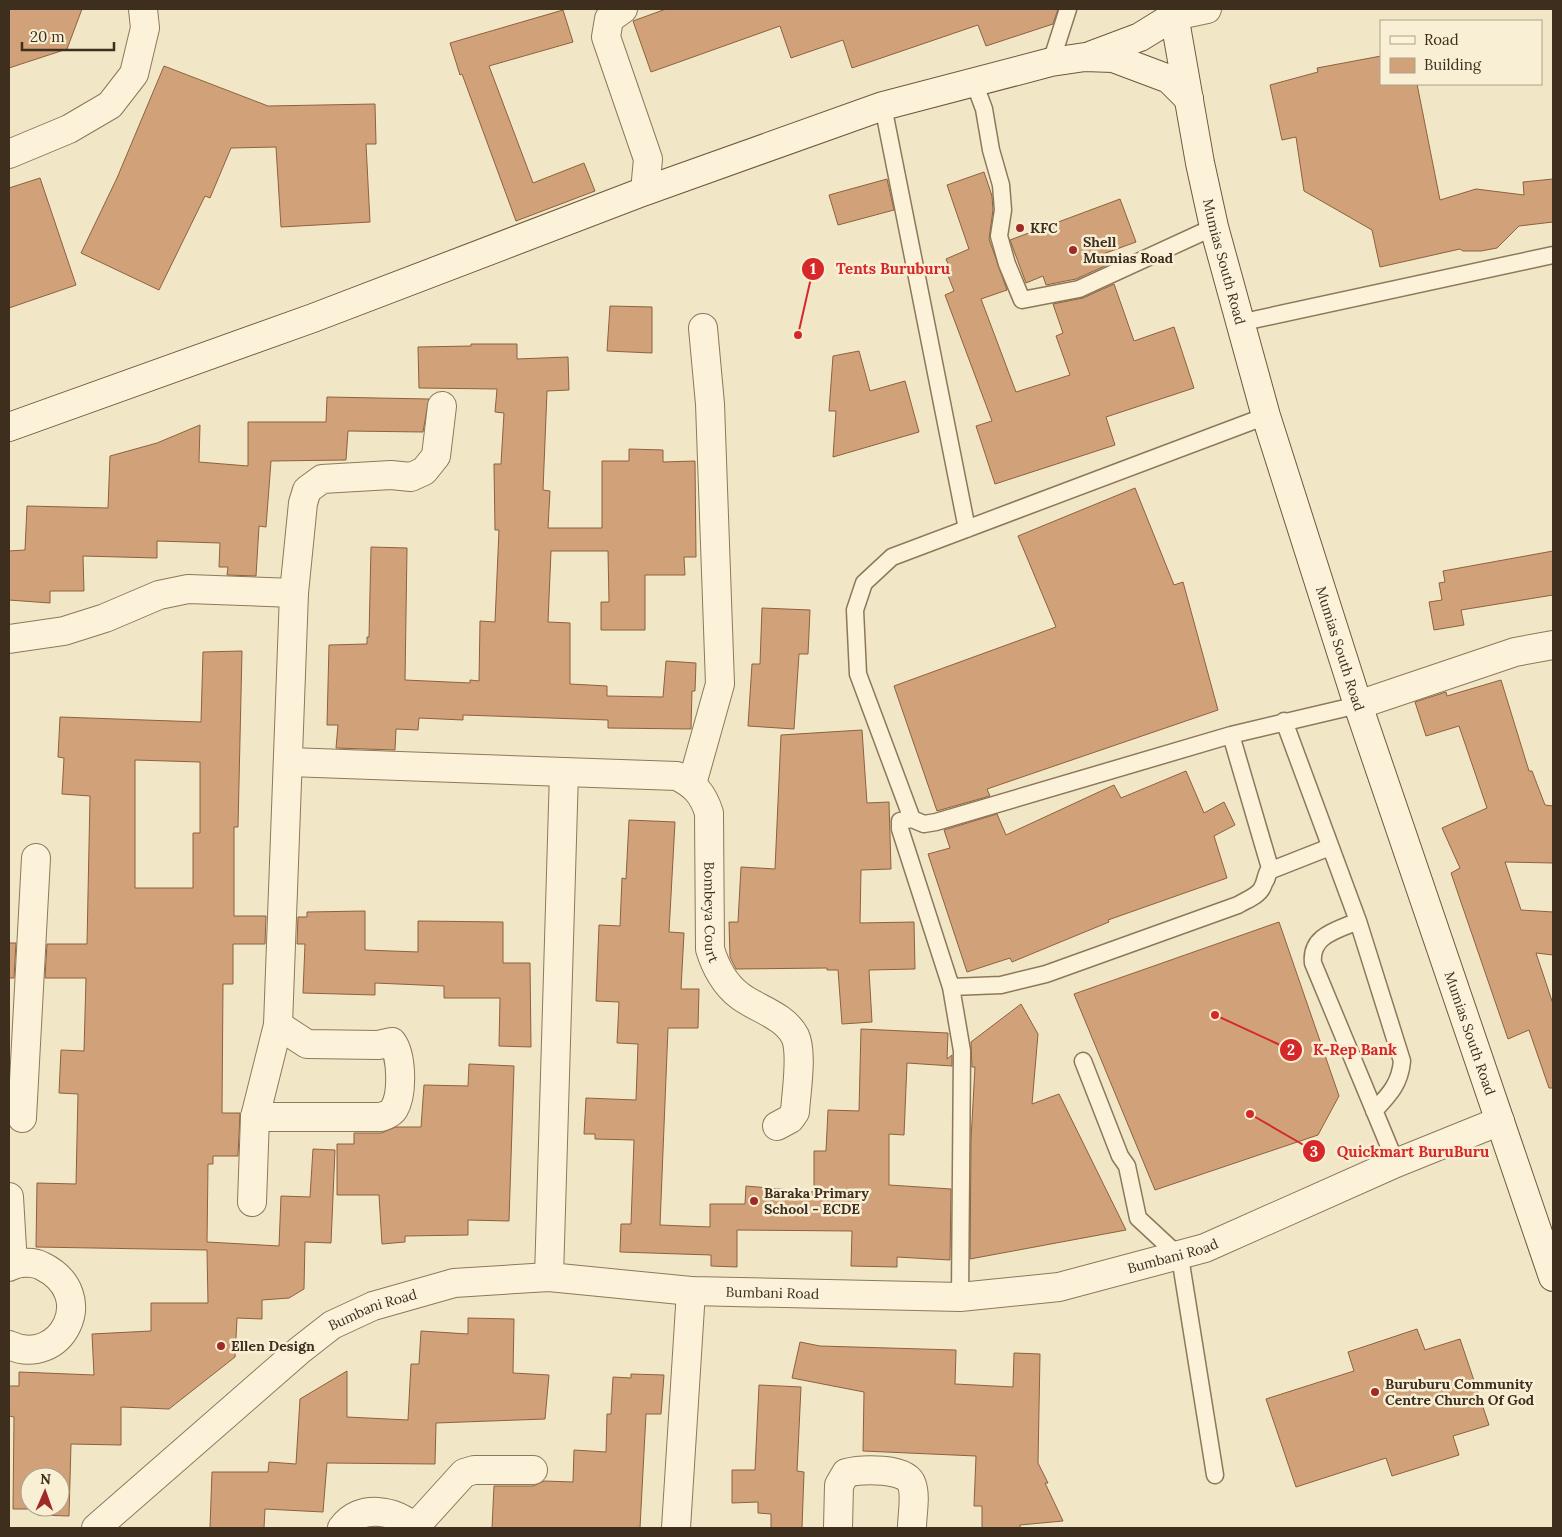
<svg xmlns="http://www.w3.org/2000/svg" width="1562" height="1537" viewBox="0 0 1562 1537" font-family="Lora,serif">
<style>
.building{fill:#d1a279;stroke:#8e613e;fill-rule:evenodd}
.lines{fill:none;stroke-linecap:round;stroke-linejoin:round}
.lane-casing{stroke:#8d785a;stroke-width:19}
.street-casing{stroke:#8d785a;stroke-width:30}
.secondary-casing{stroke:#6f583d;stroke-width:30}
.lane{stroke:#fbf2d9;stroke-width:16}
.street{stroke:#fbf2d9;stroke-width:28}
.secondary{stroke:#fbf2d9;stroke-width:28}
.poi-dot{fill:#a02a26;stroke:#f8efd5;stroke-width:2}
.labels{text-anchor:middle;dominant-baseline:central;stroke-width:5;stroke-linejoin:round;paint-order:stroke}
.poi-label{font-size:14px;font-weight:bold;fill:#3d2e1e;stroke:#f8efd5;text-anchor:start}
.street-label{font-size:14px;fill:#3d2e1e;stroke:#f8efd5}
.leader{fill:none;stroke:#d62828;stroke-width:2}
.callout-dot{fill:#d62828;stroke:#f8efd5;stroke-width:2}
.mark-label{font-size:15px;text-anchor:middle;font-weight:bold;fill:#fff}
.callout-label{font-size:15px;text-anchor:middle;font-weight:bold;fill:#d62828;stroke:#f8efd5;stroke-width:5;stroke-linejoin:round;paint-order:stroke}
</style>
<rect width="100%" height="100%" fill="#f1e6c5"/>
<path class="building" d="M 9,9 L 82,9 L 67,49 L 9,68 Z
M 666,9 L 1058,9 L 1053,24 L 986,46 L 978,25 L 852,68 L 843,40 L 791,58 L 780,26 L 651,72 L 633,21 Z
M 563,10 L 573,42 L 489,66 L 533,183 L 584,163 L 595,191 L 516,221 L 462,74 L 460,75 L 450,43 Z
M 1381,56 L 1381,84 L 1417,84 L 1440,200 L 1476,189 L 1524,195 L 1523,182 L 1553,179 L 1553,222 L 1519,226 L 1497,248 L 1481,251 L 1463,251 L 1460,249 L 1380,267 L 1372,230 L 1304,191 L 1296,137 L 1282,140 L 1270,85 L 1318,72 L 1317,68 Z
M 164,66 L 268,106 L 375,104 L 376,144 L 366,144 L 370,222 L 281,227 L 276,147 L 231,148 L 210,198 L 205,196 L 159,290 L 81,253 L 117,178 Z
M 984,172 L 992,196 L 993,210 L 989,239 L 1007,290 L 981,299 L 1016,392 L 1070,375 L 1056,336 L 1063,333 L 1053,304 L 1083,298 L 1114,284 L 1134,341 L 1174,327 L 1194,388 L 1106,417 L 1115,445 L 995,484 L 976,426 L 992,421 L 945,295 L 954,291 L 947,273 L 951,271 L 946,259 L 969,249 L 947,185 Z
M 40,178 L 76,285 L 9,308 L 9,188 Z
M 887,179 L 894,210 L 838,225 L 829,195 Z
M 1120,199 L 1136,242 L 1103,254 L 1107,265 L 1076,279 L 1046,285 L 1043,276 L 1026,283 L 1010,240 Z
M 610,306 L 652,307 L 652,353 L 607,351 Z
M 471,344 L 517,344 L 517,359 L 568,357 L 569,390 L 547,391 L 543,490 L 550,491 L 548,528 L 602,528 L 602,461 L 629,461 L 629,449 L 663,450 L 663,462 L 695,461 L 696,557 L 684,557 L 685,575 L 645,575 L 645,630 L 601,630 L 601,602 L 609,602 L 608,551 L 551,551 L 548,622 L 570,623 L 570,684 L 607,686 L 607,696 L 663,697 L 666,661 L 696,663 L 695,691 L 692,691 L 691,729 L 608,728 L 608,720 L 463,715 L 463,720 L 419,718 L 418,730 L 396,729 L 395,750 L 336,748 L 338,725 L 327,725 L 329,645 L 367,644 L 367,637 L 369,637 L 371,547 L 407,548 L 405,680 L 470,683 L 470,680 L 479,681 L 480,621 L 495,622 L 499,530 L 495,530 L 494,464 L 501,464 L 504,413 L 495,412 L 497,389 L 419,388 L 418,347 L 471,346 Z
M 859,351 L 870,391 L 905,381 L 919,432 L 833,457 L 836,411 L 829,411 L 833,356 Z
M 327,397 L 429,399 L 423,432 L 348,431 L 346,460 L 271,461 L 266,527 L 259,526 L 256,576 L 227,575 L 228,567 L 219,567 L 220,543 L 157,541 L 157,558 L 83,556 L 84,591 L 50,591 L 50,603 L 9,600 L 9,551 L 25,550 L 27,506 L 108,508 L 110,456 L 157,443 L 200,425 L 199,462 L 248,466 L 248,422 L 326,422 Z
M 1135,488 L 1174,585 L 1183,582 L 1218,710 L 987,789 L 990,796 L 937,811 L 894,686 L 1056,627 L 1018,536 Z
M 1553,551 L 1553,595 L 1461,610 L 1464,625 L 1434,630 L 1429,602 L 1442,600 L 1439,583 L 1445,582 L 1443,571 Z
M 762,608 L 810,610 L 808,654 L 799,654 L 794,729 L 748,726 L 752,664 L 760,664 Z
M 242,651 L 238,827 L 234,827 L 234,916 L 266,916 L 265,944 L 233,944 L 233,984 L 223,984 L 222,1113 L 240,1113 L 238,1156 L 213,1156 L 213,1164 L 208,1164 L 207,1242 L 279,1246 L 281,1196 L 310,1197 L 313,1149 L 335,1150 L 331,1243 L 305,1242 L 304,1289 L 289,1298 L 262,1300 L 262,1319 L 237,1318 L 235,1357 L 169,1409 L 121,1407 L 121,1445 L 71,1444 L 69,1516 L 38,1515 L 39,1509 L 13,1509 L 14,1417 L 9,1416 L 9,1386 L 19,1386 L 19,1372 L 94,1375 L 92,1334 L 151,1331 L 151,1303 L 208,1303 L 207,1250 L 36,1247 L 37,1183 L 76,1184 L 78,1094 L 59,1093 L 61,1050 L 84,1051 L 86,978 L 45,978 L 47,944 L 87,944 L 90,796 L 62,794 L 64,758 L 58,757 L 60,717 L 201,722 L 203,652 ZM 135,760 L 200,762 L 200,833 L 193,833 L 193,888 L 135,888 ZM 30,1477 L 60,1477 L 60,1507 L 30,1507 Z
M 1501,680 L 1529,771 L 1532,771 L 1545,805 L 1553,806 L 1553,863 L 1505,862 L 1521,910 L 1553,912 L 1553,955 L 1536,953 L 1553,1004 L 1553,1088 L 1549,1088 L 1529,1030 L 1508,1039 L 1451,873 L 1460,868 L 1442,828 L 1487,808 L 1459,726 L 1426,736 L 1415,702 L 1446,692 L 1447,696 Z
M 862,730 L 867,803 L 889,802 L 891,869 L 861,870 L 860,923 L 914,922 L 915,969 L 869,970 L 872,1022 L 842,1024 L 838,970 L 827,970 L 827,968 L 736,969 L 730,957 L 729,922 L 738,922 L 741,867 L 775,869 L 781,735 Z
M 1186,771 L 1204,813 L 1224,802 L 1235,825 L 1214,836 L 1227,878 L 1108,920 L 1109,922 L 1012,962 L 1010,958 L 967,972 L 928,854 L 950,848 L 944,830 L 997,814 L 1006,835 L 1114,785 L 1121,798 Z
M 629,820 L 675,822 L 669,932 L 684,933 L 681,989 L 699,989 L 698,1028 L 668,1028 L 660,1225 L 710,1227 L 710,1204 L 745,1204 L 746,1186 L 814,1192 L 814,1151 L 826,1151 L 828,1110 L 859,1111 L 861,1029 L 948,1033 L 947,1059 L 952,1055 L 952,1066 L 907,1063 L 904,1135 L 889,1134 L 889,1185 L 951,1189 L 950,1260 L 897,1257 L 897,1267 L 851,1266 L 852,1231 L 737,1230 L 737,1267 L 711,1266 L 711,1255 L 620,1252 L 621,1224 L 631,1224 L 634,1140 L 595,1139 L 595,1134 L 584,1134 L 586,1098 L 636,1100 L 638,1044 L 617,1043 L 619,1002 L 596,1001 L 599,925 L 620,926 L 622,878 L 626,879 Z
M 365,911 L 365,950 L 418,952 L 418,921 L 503,922 L 503,963 L 530,963 L 531,1047 L 499,1046 L 500,998 L 444,998 L 444,986 L 375,983 L 375,995 L 303,993 L 305,944 L 297,944 L 298,917 L 307,917 L 307,912 Z
M 1279,922 L 1339,1096 L 1318,1135 L 1155,1190 L 1074,994 Z
M 9,943 L 16,943 L 14,978 L 9,978 Z
M 1021,1004 L 1038,1034 L 1032,1104 L 1059,1094 L 1126,1230 L 970,1259 L 971,1140 L 975,1067 L 972,1067 L 971,1042 Z
M 469,1064 L 514,1066 L 509,1221 L 468,1220 L 468,1235 L 405,1236 L 405,1242 L 382,1244 L 379,1195 L 337,1195 L 337,1144 L 354,1144 L 354,1133 L 381,1133 L 396,1127 L 421,1127 L 424,1085 L 468,1086 Z
M 468,1318 L 514,1319 L 513,1373 L 549,1375 L 545,1419 L 436,1423 L 435,1464 L 327,1463 L 323,1512 L 265,1509 L 264,1528 L 210,1528 L 212,1472 L 268,1472 L 269,1462 L 296,1464 L 300,1399 L 347,1371 L 347,1417 L 408,1420 L 411,1364 L 419,1364 L 421,1331 L 468,1334 Z
M 1417,1329 L 1425,1350 L 1460,1339 L 1489,1425 L 1453,1436 L 1459,1455 L 1392,1476 L 1386,1458 L 1296,1487 L 1266,1399 L 1354,1371 L 1348,1352 Z
M 800,1342 L 820,1346 L 956,1350 L 955,1384 L 1013,1387 L 1014,1353 L 1040,1354 L 1038,1463 L 1048,1483 L 1045,1483 L 1063,1521 L 1020,1525 L 1020,1528 L 982,1528 L 982,1506 L 974,1506 L 976,1456 L 863,1451 L 864,1392 L 792,1378 Z
M 631,1374 L 664,1375 L 661,1414 L 646,1414 L 640,1528 L 492,1528 L 494,1486 L 533,1486 L 544,1481 L 573,1482 L 574,1450 L 606,1452 L 607,1414 L 611,1414 L 613,1377 L 631,1378 Z
M 759,1385 L 801,1387 L 797,1471 L 804,1472 L 802,1528 L 771,1528 L 771,1514 L 758,1513 L 758,1502 L 732,1503 L 732,1470 L 755,1470 Z"/>
<g class="lines">
<defs>
<path id="lane" d="M 1051,62 L 1068,9
M 974,82 L 984,109 L 991,150 L 1001,185 L 1003,210 L 999,236 L 1007,264 L 1022,300 L 1079,289 L 1214,227
M 883,106 L 967,529
M 1239,323 L 1553,255
M 1266,416 L 892,557 L 864,583 L 855,610 L 858,674 L 912,819 L 924,824 L 936,822 L 1231,735 L 1358,705
M 1284,721 L 1358,921 L 1402,1061 C 1400,1084 1389,1095 1374,1111
M 912,819 L 900,821 L 900,829 L 951,987 L 962,1051 L 960,1297
M 1266,880 L 1269,871 L 1330,847
M 1358,921 C 1338,930 1310,935 1313,963 L 1396,1163
M 951,987 L 1001,985 L 1046,974 L 1238,905 C 1246,900 1258,896 1262,888 C 1266,881 1265,875 1270,868 L 1231,735
M 1083,1061 L 1120,1156 L 1127,1166 L 1138,1218 L 1180,1257 L 1215,1475"/>
<g id="street">
<path d="M 623,9 L 609,19 L 606,37 L 648,159 L 645,191"/>
<path d="M 1174,16 L 1207,9"/>
<path d="M 9,154 L 69,129 L 110,105 L 134,74 L 145,28 L 143,9"/>
<path d="M 9,639 L 64,631 L 105,618 L 159,595 L 188,589 L 294,593"/>
<path d="M 1358,705 L 1515,652 L 1553,645"/>
<path id="s1" d="M 289,762 L 677,776 C 695,785 703,794 709,813 L 710,949 C 715,966 725,985 740,996 C 757,1009 784,1015 795,1036 C 803,1053 796,1093 795,1112 L 790,1119 L 777,1126"/>
<path d="M 692,784 L 720,684 L 710,404 L 703,328"/>
<path d="M 255,1117 L 381,1117 C 386,1115 391,1114 394,1109 C 403,1094 402,1055 392,1042 L 378,1045 L 307,1044 L 278,1025"/>
<path d="M 22,1118 L 36,858"/>
<path d="M 9,1197 L 13,1265"/>
<path d="M 252,1202 L 255,1117 L 278,1025 L 294,593 L 303,503 L 307,490 L 322,479 L 391,475 L 411,477 L 424,471 L 436,456 L 442,406"/>
<path d="M 9,1267 C 17,1262 33,1261 42,1266 C 101,1295 60,1369 9,1345"/>
<path d="M 549,1277 L 564,772"/>
<path d="M 415,1527 L 464,1473 L 474,1470 L 533,1470"/>
<path id="s2" d="M 96,1528 L 300,1350 L 332,1325 L 373,1306 L 454,1283 L 549,1277 L 691,1291 L 960,1297 L 1059,1287 L 1205,1248 L 1396,1163 L 1500,1121"/>
<path d="M 342,1528 C 360,1503 395,1510 415,1528"/>
<path d="M 676,1528 L 691,1291"/>
<path d="M 838,1528 L 839,1485 L 846,1473 C 861,1469 907,1467 912,1485 C 916,1497 912,1515 912,1528"/>
</g>
<g id="secondary">
<path id="s3" d="M 1173,9 L 1200,163 L 1214,227 L 1266,416 L 1358,705 L 1553,1277"/>
<path d="M 1092,55 L 1140,37 L 1174,16"/>
<path d="M 9,427 L 313,318 L 645,191 L 883,106 L 1051,62 L 1085,57 L 1113,58 L 1169,79 L 1189,99"/>
</g>
</defs>
<use href="#lane" class="lane-casing"/>
<use href="#street" class="street-casing"/>
<use href="#secondary" class="secondary-casing"/>
<use href="#lane" class="lane"/>
<use href="#street" class="street"/>
<use href="#secondary" class="secondary"/>
</g>
<g class="poi-dot">
<circle cx="1020" cy="228" r="5"/>
<circle cx="1073" cy="250" r="5"/>
<circle cx="754" cy="1201" r="5"/>
<circle cx="221" cy="1346" r="5"/>
<circle cx="1375" cy="1392" r="5"/>
</g>
<g class="labels">
<g class="poi-label">
<text x="1030" y="228">KFC</text>
<text x="1083" y="242">Shell<tspan x="1083" dy="16">Mumias Road</tspan></text>
<text x="764" y="1193">Baraka Primary<tspan x="764" dy="16">School - ECDE</tspan></text>
<text x="231" y="1346">Ellen Design</text>
<text x="1385" y="1384">Buruburu Community<tspan x="1385" dy="16">Centre Church Of God</tspan></text>
</g>
<g class="street-label">
<text stroke="none"><textPath href="#s3" startOffset="258">Mumias South Road</textPath></text>
<text stroke="none"><textPath href="#s3" startOffset="662">Mumias South Road</textPath></text>
<text stroke="none"><textPath href="#s1" startOffset="538">Bombeya Court</textPath></text>
<text stroke="none"><textPath href="#s3" startOffset="1068">Mumias South Road</textPath></text>
<text stroke="none"><textPath href="#s2" startOffset="1165">Bumbani Road</textPath></text>
<text stroke="none"><textPath href="#s2" startOffset="760">Bumbani Road</textPath></text>
<text stroke="none"><textPath href="#s2" startOffset="355">Bumbani Road</textPath></text>
</g>
</g>
<path class="leader" d="M798 335L813 269M1215 1015L1291 1050M1250 1114L1314 1151"/>
<g class="callout-dot">
<circle cx="798" cy="335" r="5"/>
<circle cx="1215" cy="1015" r="5"/>
<circle cx="1250" cy="1114" r="5"/>
<circle cx="813" cy="269" r="12"/>
<circle cx="1291" cy="1050" r="12"/>
<circle cx="1314" cy="1151" r="12"/>
</g>
<g class="mark-label">
<text x="813" y="274">1</text>
<text x="1291" y="1055">2</text>
<text x="1314" y="1157">3</text>
</g>
<g class="callout-label">
<text x="893" y="274">Tents Buruburu</text>
<text x="1355" y="1055">K-Rep Bank</text>
<text x="1413" y="1157">Quickmart BuruBuru</text>
</g>
<rect width="1562" height="1537" fill="none" stroke="#3d2e1e" stroke-width="20"/>
<rect x="1380" y="20" width="162" height="65" fill="#f8efd5" stroke="#ada28c"/>
<rect x="1390" y="36" width="25" height="8" fill="#fbf2d9" stroke="#ada28c"/>
<text x="1424" y="45" font-size="15" fill="#3d2e1e">Road</text>
<rect x="1390" y="58" width="25" height="15" fill="#d1a279" stroke="#ada28c"/>
<text x="1424" y="70" font-size="15" fill="#3d2e1e">Building</text>
<g transform="translate(45 1492) rotate(2)"><circle r="24" fill="#f8efd5" stroke="#ada28c"/>
<path d="M0-4L9 19L0 12L-9 19Z" fill="#a02a26"/>
<text y="-8" font-size="14" font-weight="bold" text-anchor="middle" fill="#3d2e1e">N</text>
</g>
<path d="M22 42v8h92v-8" fill="none" stroke="#3d2e1e" stroke-width="2.5"/>
<text x="30" y="42" font-size="15" fill="#3d2e1e" stroke="#f8efd5" stroke-width="4" paint-order="stroke">20 m</text>
</svg>
